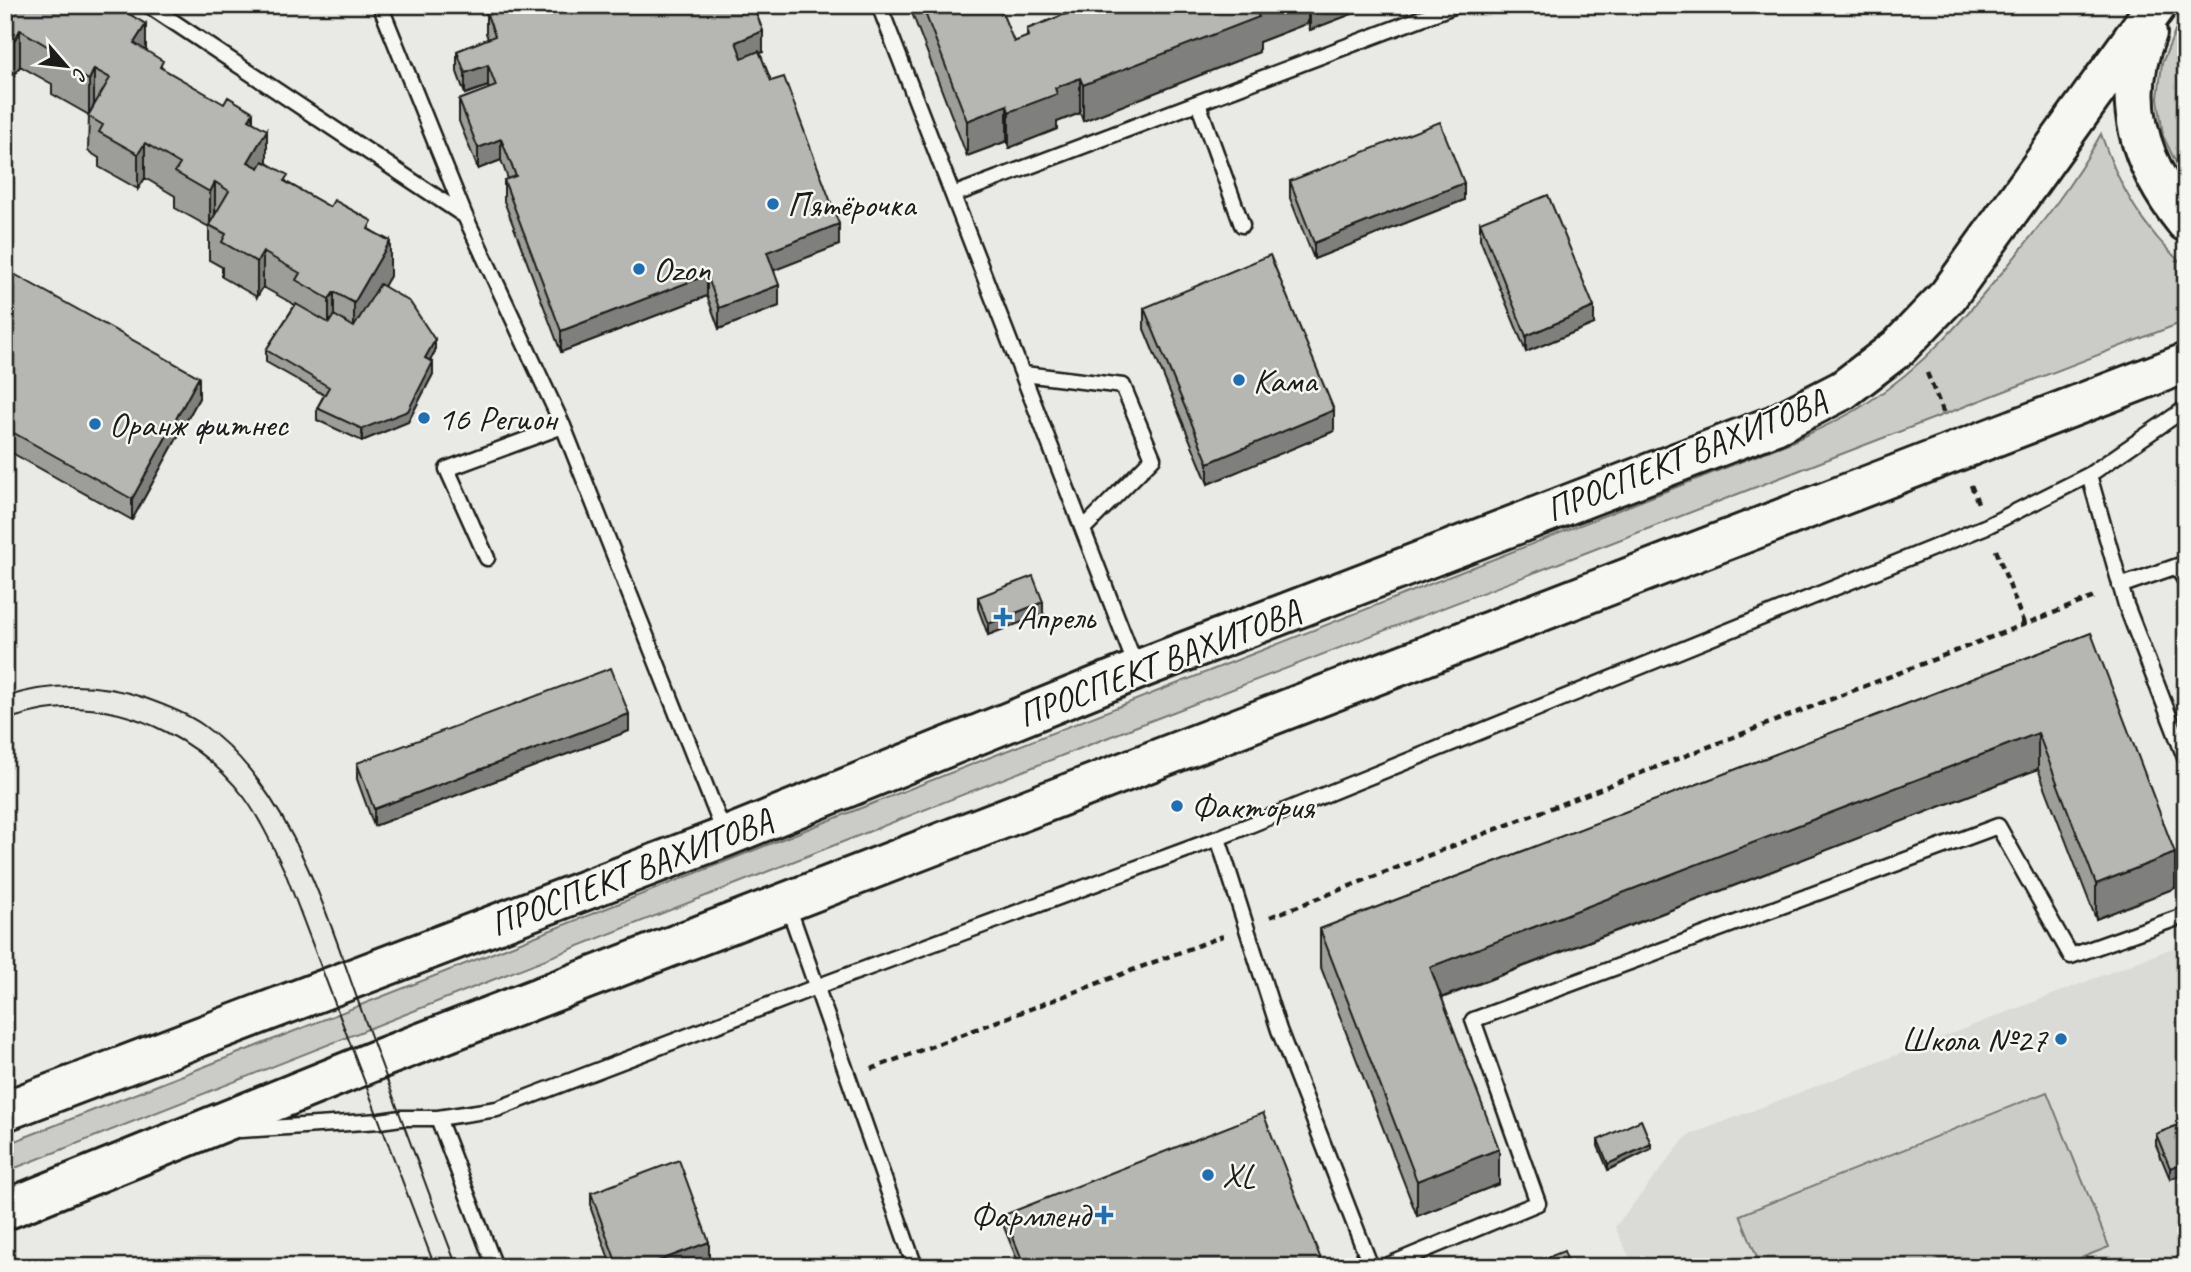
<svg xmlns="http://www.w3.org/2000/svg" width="2191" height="1272" viewBox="0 0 2191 1272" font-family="Caveat,sans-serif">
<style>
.built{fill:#dadad6}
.green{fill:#cbcbc7;stroke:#747472;stroke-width:2}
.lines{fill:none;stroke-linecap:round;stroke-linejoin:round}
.lane-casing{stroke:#1c1c1c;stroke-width:19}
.secondary-casing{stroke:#1c1c1c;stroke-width:44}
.path{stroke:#1c1c1c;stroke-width:4.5;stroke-dasharray:7 5;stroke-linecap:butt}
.lane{stroke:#f6f6f2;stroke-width:14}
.secondary{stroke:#f6f6f2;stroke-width:38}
.tram{stroke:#1c1c1c;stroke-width:2}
.wall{fill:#9d9d9a;stroke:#1c1c1c;stroke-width:2}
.shaded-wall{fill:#7f7f7d;stroke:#1c1c1c;stroke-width:2}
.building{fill:#b6b6b3;stroke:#1c1c1c;stroke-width:2}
.poi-dot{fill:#1f6fb2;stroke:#f6f6f2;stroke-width:2.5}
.labels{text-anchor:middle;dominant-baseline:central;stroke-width:5;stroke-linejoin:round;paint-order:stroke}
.poi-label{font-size:35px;fill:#1c1c1c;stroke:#f6f6f2;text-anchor:start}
.street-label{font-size:35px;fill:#1c1c1c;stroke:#f6f6f2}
</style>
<rect width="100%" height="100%" fill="#e9e9e5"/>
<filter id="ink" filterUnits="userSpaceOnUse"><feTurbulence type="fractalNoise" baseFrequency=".0143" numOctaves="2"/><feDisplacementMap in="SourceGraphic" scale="14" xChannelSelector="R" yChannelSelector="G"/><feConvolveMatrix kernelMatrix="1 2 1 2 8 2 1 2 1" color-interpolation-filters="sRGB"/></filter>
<g filter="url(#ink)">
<path class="built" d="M 2186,943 L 2186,1267 L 1634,1267 L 1615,1227 L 1687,1136 Z"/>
<path class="green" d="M 2186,5 L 2186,183 L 2163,136 L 2158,98 L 2162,63 Z
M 2101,134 C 2118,185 2144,231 2186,267 L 2186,321 L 1137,726 L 5,1172 L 5,1145 L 1791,442 C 1816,430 1844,419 1867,403 C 1924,366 1962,321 2005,269 C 2040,226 2074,183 2101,134 Z
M 2047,1092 L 2109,1247 L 2058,1267 L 1761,1267 L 1740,1215 Z"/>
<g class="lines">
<defs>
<path id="lane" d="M 148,5 L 465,216
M 380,5 L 465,216 L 563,426 L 725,835
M 879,5 L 1137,669
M 1198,103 L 1242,225
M 953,195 L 1456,5
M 1024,374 L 1123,386 L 1153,458 L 1083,529
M 2089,475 L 2126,605 L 2186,760
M 487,558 L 447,469 L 563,426
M 2177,567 L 2186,582
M 2120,586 L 2186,563
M 1218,838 L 1279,1030 L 1371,1267
M 787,903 L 915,1267
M 438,1118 L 495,1267
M 240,1130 L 380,1121 L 401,1118 L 438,1118 L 497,1109 L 816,987 L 1218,838 L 1987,526 L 2089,475 L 2186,408
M 1384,1267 L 1538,1203 L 1473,1020 L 1998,826 L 2071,956 L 2186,915"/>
<path id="secondary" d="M 2147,33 C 2119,101 2141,166 2186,222
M 5,1111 L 725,837 L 1137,670 L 1775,425 L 1843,390 L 1899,347 L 1948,296 L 2157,5
M 5,1210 L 379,1059 L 2186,363"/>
</defs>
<use href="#lane" class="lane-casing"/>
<use href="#secondary" class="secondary-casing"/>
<path class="path" d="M 1927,373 L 1944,414
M 1971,485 L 1978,503
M 1996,550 L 2024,624
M 1270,917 L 2097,596
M 871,1069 L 1223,936"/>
<use href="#lane" class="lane"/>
<use href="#secondary" class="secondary"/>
<path class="tram" d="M 5,697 C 53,682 98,682 145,698 C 165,705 186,713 203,725 C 294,790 329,924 366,1023 C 396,1105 426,1186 457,1267
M 5,720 C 26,714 47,708 68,708 C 137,707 203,744 244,797 C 261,820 273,847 285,872 L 435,1267"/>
</g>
<path class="wall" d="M 5,5 L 133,16 L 146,50 L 163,69 L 253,122 L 267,163 L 288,183 L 372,231 L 390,276 L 384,286 L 435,351 L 430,361 L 433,374 L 408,422 L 362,441 L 317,420 L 317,408 L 324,395 L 266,362 L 266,350 L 295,305 L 263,287 L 257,297 L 222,277 L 222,267 L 209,260 L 209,227 L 175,208 L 175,196 L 145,178 L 138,189 L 99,167 L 99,158 L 88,151 L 89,115 L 52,94 L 52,84 L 20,66 L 14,76 L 5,71 Z
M 909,5 L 988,5 L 990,9 L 1014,42 L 1027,37 L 1027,29 L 1089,5 L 1375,5 L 1310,30 L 1308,23 L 1259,42 L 1259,52 L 1083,121 L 1080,113 L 1057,122 L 1057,129 L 1009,148 L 1007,141 L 967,156 Z
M 486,12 L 763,52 L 760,53 L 771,81 L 839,245 L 774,270 L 779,306 L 719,329 L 707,296 L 561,352 L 504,201 L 504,180 L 508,179 L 501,160 L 478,169 L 459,121 L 459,100 L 489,89 L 488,86 L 465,94 L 457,72 L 457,51 L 488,39 L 486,33 Z
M 1290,181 L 1464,200 L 1314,259 L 1290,198 Z
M 1480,222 L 1594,324 L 1526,352 L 1480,239 Z
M 5,269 L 199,398 L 132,520 L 5,449 Z
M 1144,308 L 1334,431 L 1208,484 L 1144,329 Z
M 978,597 L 1043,614 L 988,635 L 978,608 Z
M 2091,633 L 2175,888 L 2096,919 L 2038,769 L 1442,998 L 1499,1184 L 1417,1216 L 1320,965 L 1320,929 Z
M 629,731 L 374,826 L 357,779 L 357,763 Z
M 2186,1122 L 2170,1179 L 2156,1145 L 2156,1134 Z
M 1598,1140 L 1651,1149 L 1608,1170 L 1598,1146 Z
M 591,1193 L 709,1258 L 686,1267 L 612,1267 L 591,1209 Z
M 1004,1215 L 1324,1267 L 1020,1267 L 1004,1227 Z"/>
<path class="shaded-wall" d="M 1263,5 L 1308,5 L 1308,23 L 1259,42 L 1259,52 L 1083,121 L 1083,85 Z
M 1310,5 L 1375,5 L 1310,30 Z
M 146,24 L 146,59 L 134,43 Z
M 20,30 L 20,66 L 14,76 L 14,41 Z
M 763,31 L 763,52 L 736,63 L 736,42 Z
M 488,65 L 488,86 L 465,94 L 465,73 Z
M 94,69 L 94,105 L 89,115 L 89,80 Z
M 1080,78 L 1080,113 L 1057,122 L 1057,129 L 1009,148 L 1009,112 L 1055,88 Z
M 1007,105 L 1007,141 L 967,156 L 967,121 Z
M 253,112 L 253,147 L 249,120 Z
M 267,130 L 267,165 L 248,197 L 248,162 Z
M 501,139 L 501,160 L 478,169 L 478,148 Z
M 145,143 L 145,178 L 138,189 L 138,154 Z
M 215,182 L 215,218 L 210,225 L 210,192 Z
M 1464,183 L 1464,200 L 1314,259 L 1314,243 Z
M 839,224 L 839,245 L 767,273 L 767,252 Z
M 390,241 L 390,276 L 354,338 L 354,303 Z
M 263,252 L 263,287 L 257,297 L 257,262 Z
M 707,275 L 707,296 L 561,352 L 561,331 Z
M 779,285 L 779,306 L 719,329 L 719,308 Z
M 334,292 L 334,327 L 329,334 L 329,299 Z
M 1594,307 L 1594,324 L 1526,352 L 1526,336 Z
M 435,340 L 435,351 L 425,369 L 425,358 Z
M 433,362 L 433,374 L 408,422 L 362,441 L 362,429 Z
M 199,377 L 199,398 L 132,520 L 132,499 Z
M 1334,410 L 1334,431 L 1208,484 L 1208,463 Z
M 1043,602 L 1043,614 L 988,635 L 988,624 Z
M 629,714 L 629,731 L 374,826 L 374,809 Z
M 2038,733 L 2038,769 L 1430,1002 L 1430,967 Z
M 2175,853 L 2175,888 L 2096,919 L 2096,884 Z
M 1651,1144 L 1651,1149 L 1608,1170 L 1608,1164 Z
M 1499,1149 L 1499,1184 L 1417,1216 L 1417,1181 Z
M 2186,1162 L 2186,1173 L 2170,1179 L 2170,1168 Z
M 709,1242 L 709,1258 L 686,1267 L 642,1267 Z"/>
<path class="building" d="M 5,5 L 128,5 L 133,8 L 129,14 L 146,24 L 134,43 L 163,61 L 160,67 L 224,104 L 228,97 L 253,112 L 249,120 L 267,130 L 248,162 L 259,168 L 263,161 L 288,175 L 284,181 L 330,207 L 334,200 L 372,221 L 368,229 L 390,241 L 354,303 L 334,292 L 329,299 L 296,280 L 300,273 L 263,252 L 257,262 L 222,242 L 226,234 L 209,225 L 229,191 L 215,182 L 210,192 L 175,172 L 180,164 L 145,143 L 138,154 L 99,132 L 103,125 L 88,116 L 110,78 L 94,69 L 89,80 L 52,59 L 57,52 L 20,30 L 14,41 L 5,36 Z
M 504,5 L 753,5 L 763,31 L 736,42 L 742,58 L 759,51 L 771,81 L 784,77 L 839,224 L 767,252 L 779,285 L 719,308 L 707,275 L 561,331 L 504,180 L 516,176 L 501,139 L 478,148 L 459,100 L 496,86 L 488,65 L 465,73 L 457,51 L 495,36 L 486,12 Z
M 922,5 L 988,5 L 990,9 L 999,5 L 1014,42 L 1029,36 L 1027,29 L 1089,5 L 1263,5 L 1255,8 L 1259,17 L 1083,85 L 1080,78 L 1055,88 L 1057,94 L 1009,112 L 1007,105 L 967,121 Z
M 1440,122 L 1464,183 L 1314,243 L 1290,181 Z
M 1548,195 L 1594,307 L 1526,336 L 1480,222 Z
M 1270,255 L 1334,410 L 1208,463 L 1144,308 Z
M 5,269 L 199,377 L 132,499 L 5,428 Z
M 380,284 L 410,302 L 435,340 L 425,358 L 433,362 L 408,411 L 362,429 L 317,408 L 329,387 L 266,350 L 296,304 L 329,323 L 334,315 L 354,327 Z
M 1033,576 L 1043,602 L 988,624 L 978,597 Z
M 2091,633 L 2175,853 L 2096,884 L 2038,733 L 1430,967 L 1499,1149 L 1417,1181 L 1320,929 Z
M 611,668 L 629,714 L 374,809 L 357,763 Z
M 1263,1113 L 1324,1267 L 1025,1267 L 1004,1215 Z
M 1641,1120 L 1651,1144 L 1608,1164 L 1598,1140 Z
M 2186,1122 L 2186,1162 L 2170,1168 L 2156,1134 Z
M 679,1160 L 709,1242 L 642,1267 L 618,1267 L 591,1193 Z
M 1564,1251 L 1570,1267 L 1524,1267 Z"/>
</g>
<g class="poi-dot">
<circle cx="773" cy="204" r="7"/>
<circle cx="639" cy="269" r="7"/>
<circle cx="1239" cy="380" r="7"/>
<circle cx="424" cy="418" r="7"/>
<circle cx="95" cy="424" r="7"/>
<path d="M999.5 606.5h7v7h7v7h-7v7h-7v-7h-7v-7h7z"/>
<circle cx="1177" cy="806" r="7"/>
<circle cx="2061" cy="1039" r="7"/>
<circle cx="1208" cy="1175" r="7"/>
<path d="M1100.5 1204.5h7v7h7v7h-7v7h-7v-7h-7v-7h7z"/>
</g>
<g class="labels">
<g class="poi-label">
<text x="787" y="204">Пятёрочка</text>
<text x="653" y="269">Ozon</text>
<text x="1253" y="380">Кама</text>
<text x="438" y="418">16 Регион</text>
<text x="109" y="424">Оранж фитнес</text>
<text x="1017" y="617">Апрель</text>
<text x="1191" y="806">Фактория</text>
<text x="2047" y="1039" text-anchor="end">Школа №27</text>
<text x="1222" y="1175">XL</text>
<text x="1090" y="1215" text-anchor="end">Фармленд</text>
</g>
<g class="street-label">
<text transform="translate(1686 455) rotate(-22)">ПРОСПЕКТ ВАХИТОВА</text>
<text transform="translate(1159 663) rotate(-21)">ПРОСПЕКТ ВАХИТОВА</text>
<text transform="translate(631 872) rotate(-21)">ПРОСПЕКТ ВАХИТОВА</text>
</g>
</g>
<rect width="2191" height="1272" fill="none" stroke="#f6f6f2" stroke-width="28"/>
<rect x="14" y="14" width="2163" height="1244" fill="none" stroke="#1c1c1c" stroke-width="2.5" filter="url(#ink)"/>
<g transform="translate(66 66) rotate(118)" stroke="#f6f6f2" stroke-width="5" paint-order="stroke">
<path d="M0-5L12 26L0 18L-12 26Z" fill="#1c1c1c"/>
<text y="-10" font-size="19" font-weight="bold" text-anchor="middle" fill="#1c1c1c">С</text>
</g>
</svg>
